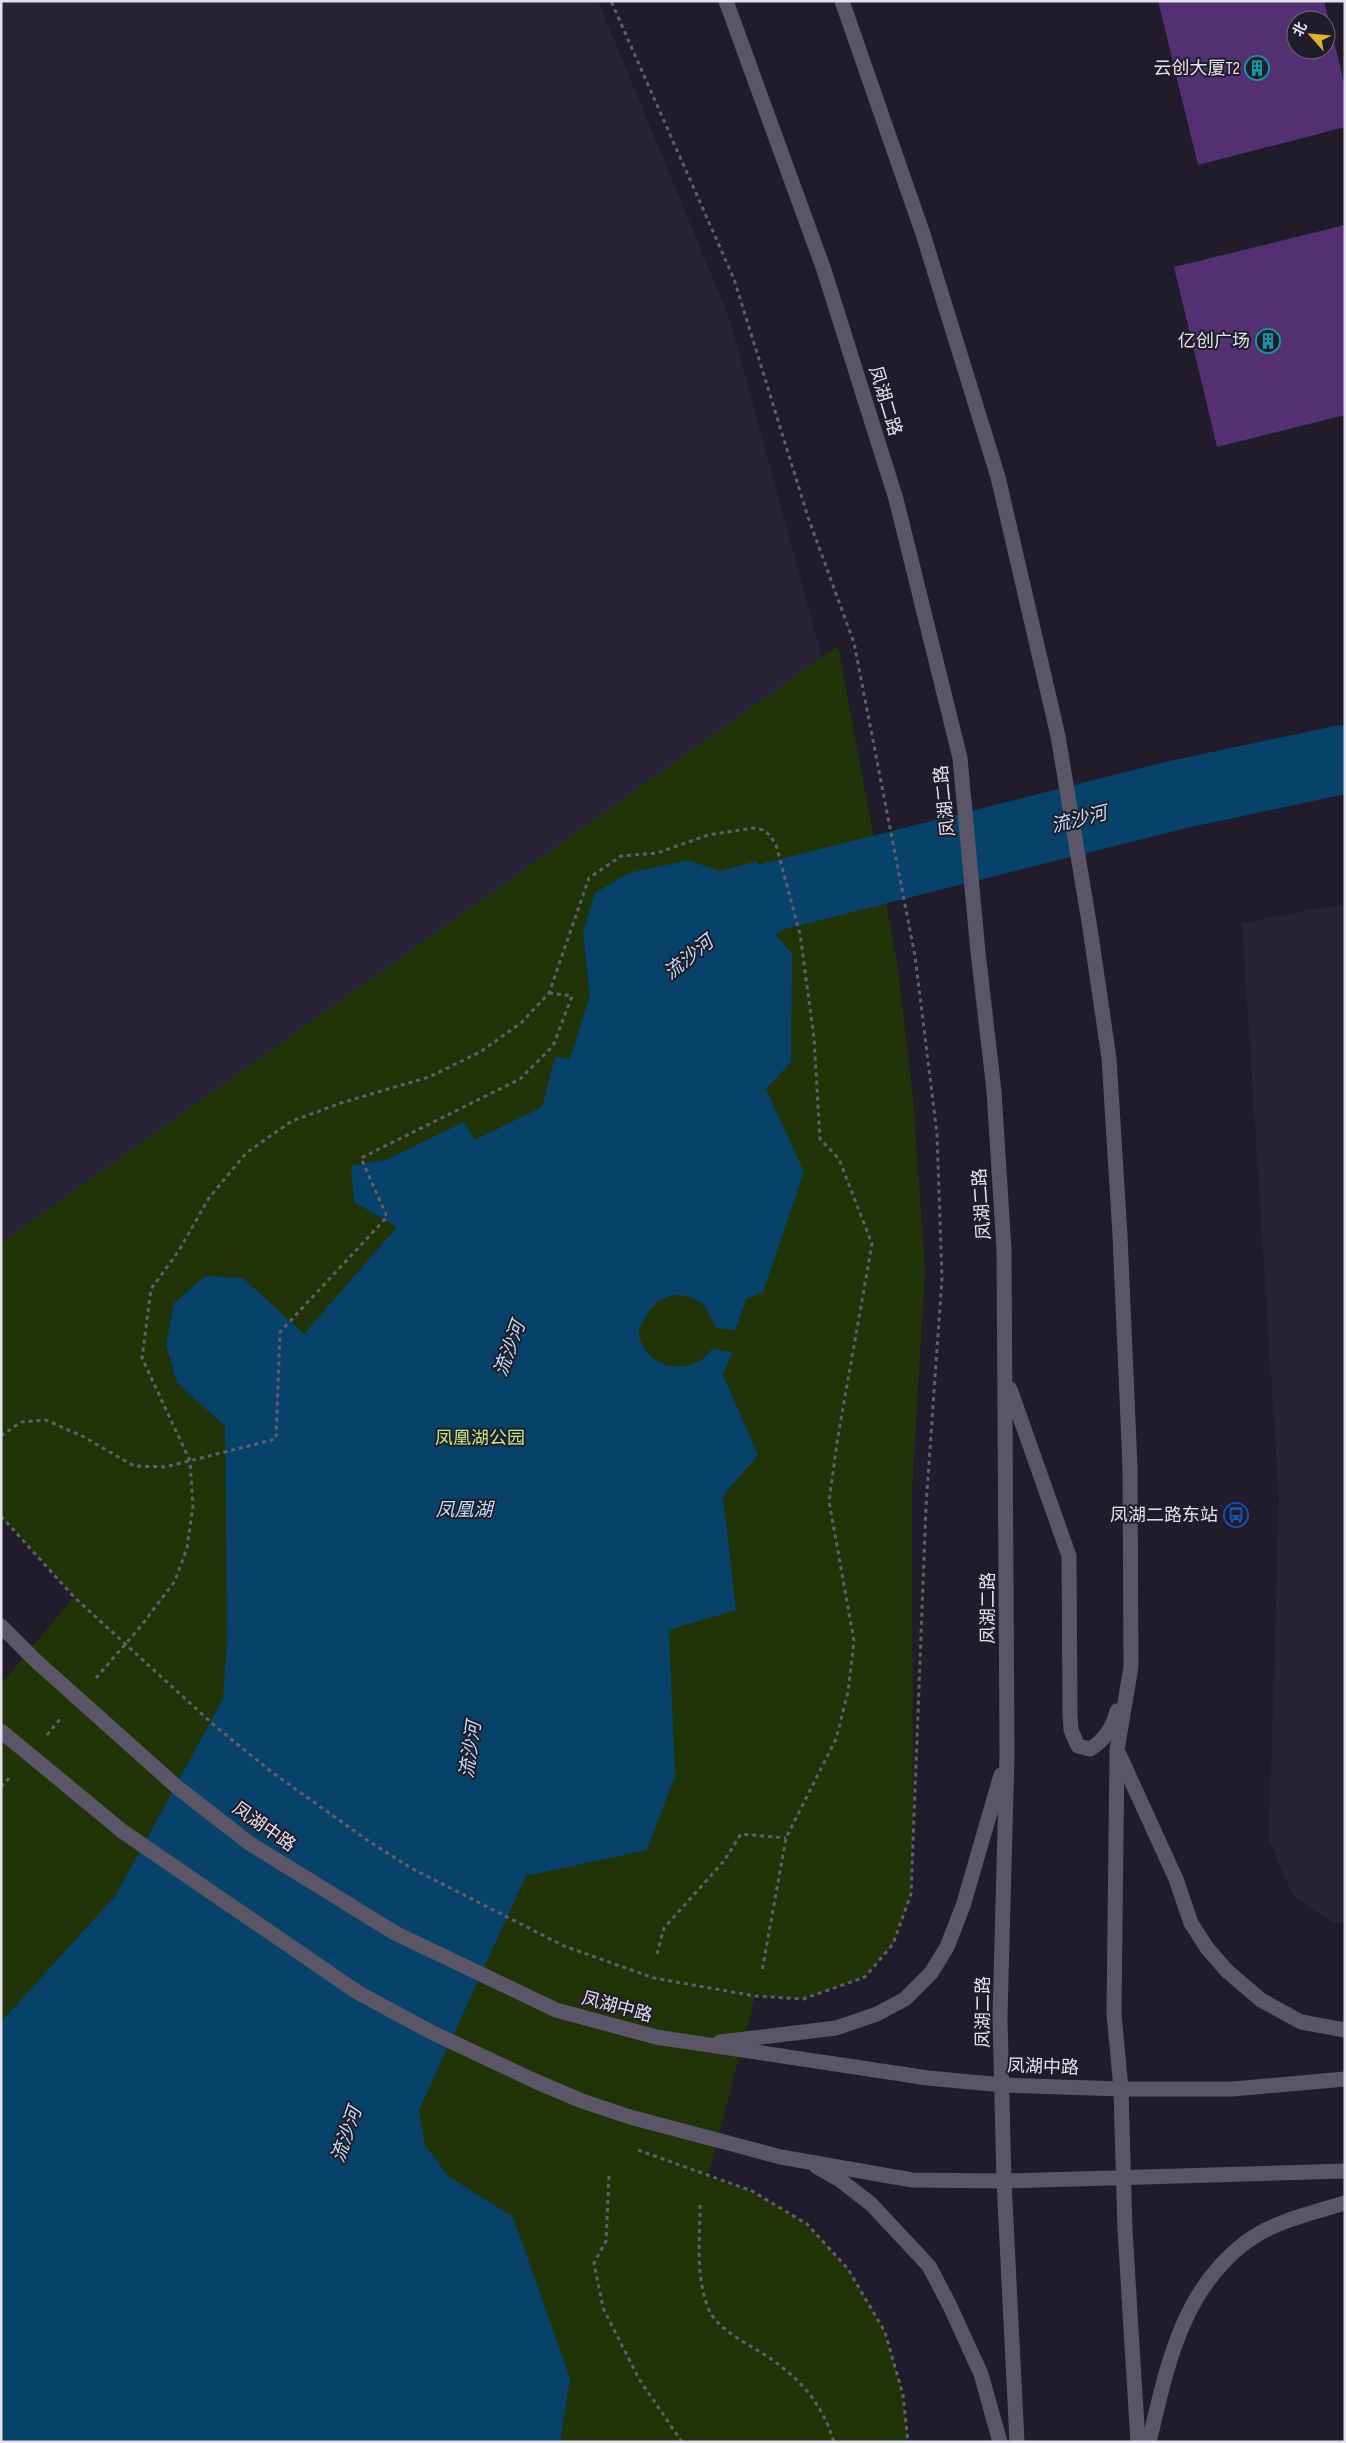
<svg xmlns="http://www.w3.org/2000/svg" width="1346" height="2443" viewBox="0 0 1346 2443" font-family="'Sofia Sans Condensed','Noto Sans SC',sans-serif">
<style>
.built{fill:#292338}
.green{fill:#213407}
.water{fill:#06426a}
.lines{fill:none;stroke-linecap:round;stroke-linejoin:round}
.river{stroke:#06426a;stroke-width:69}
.building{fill:#523072;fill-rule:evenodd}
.path{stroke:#615d6b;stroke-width:3;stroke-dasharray:4 4;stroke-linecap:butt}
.secondary{stroke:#5a5567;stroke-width:15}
.labels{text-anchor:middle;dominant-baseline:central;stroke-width:4;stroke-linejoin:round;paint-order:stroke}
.poi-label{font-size:18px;fill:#e4e1ec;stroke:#201c2b;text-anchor:end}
.street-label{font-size:18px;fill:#e4e1ec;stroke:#201c2b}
.park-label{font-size:18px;fill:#bdee86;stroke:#201c2b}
.water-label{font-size:19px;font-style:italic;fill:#bcdffe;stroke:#201c2b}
</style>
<rect width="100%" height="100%" fill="#201c2b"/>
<path class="built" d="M 1,1 L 598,1 L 730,320 L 822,658 L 1,1243 Z
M 1345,904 L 1345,1923 L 1333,1923 L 1292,1894 L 1269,1840 L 1279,1499 L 1242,923 Z"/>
<path class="green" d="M 838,646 L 897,962 L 913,1097 L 925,1271 L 912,1491 L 913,1816 L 911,1894 L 893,1944 L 865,1977 L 803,1999 L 755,1996 L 708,2176 L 752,2191 L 807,2224 L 848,2269 L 885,2332 L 903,2395 L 908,2442 L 1,2442 L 1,1684 L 74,1597 L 1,1516 L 1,1243 Z"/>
<path class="water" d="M 688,860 L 720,871 L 757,861 L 776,935 L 792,954 L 791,1062 L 766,1089 L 804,1172 L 763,1292 L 746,1299 L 736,1330 L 716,1328 C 712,1321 707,1307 700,1302 C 678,1287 654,1297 644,1320 C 642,1323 639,1327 639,1331 C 639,1349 656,1365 673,1366 C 692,1367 700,1364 712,1349 L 732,1352 L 723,1375 L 758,1455 L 723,1496 L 736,1610 L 669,1630 L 675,1776 L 647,1850 L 526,1876 L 419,2110 L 425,2145 L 448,2176 L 513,2217 L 570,2378 L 560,2442 L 1,2442 L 1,2022 L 116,1895 L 223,1699 L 227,1639 L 225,1426 L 177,1383 L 166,1345 L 174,1303 L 205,1276 L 243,1278 L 304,1334 L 397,1227 L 354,1202 L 351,1166 L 388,1159 L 464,1122 L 475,1140 L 542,1107 L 555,1057 L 570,1059 L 590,995 L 583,932 L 595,893 L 629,873 Z"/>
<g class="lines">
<path class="river" d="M 690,955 L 767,898 L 1180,794 L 1345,759"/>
</g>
<path class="building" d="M 1158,1 L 1324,1 L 1345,86 L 1345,127 L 1198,165 ZM 1296,20 L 1326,20 L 1326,50 L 1296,50 Z
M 1345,225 L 1345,415 L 1217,447 L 1174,267 Z"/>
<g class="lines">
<path class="path" d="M 1,1436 L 21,1422 L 46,1420 L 82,1436 L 134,1466 L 165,1467 L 276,1439 L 280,1332 L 387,1217 L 361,1158 L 520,1079 L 553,1046 L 572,996 L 549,993
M 1,1516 L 74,1597 L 215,1726 L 273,1773 L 367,1840 L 411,1868 L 564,1946 L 654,1978 L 755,1996 L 803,1999 L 865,1977 L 893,1944 L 911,1894 L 926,1506 L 942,1278 L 937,1134 L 915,956 L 854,643 L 808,517 L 734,279 L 611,1
M 96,1678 L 141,1626 L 175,1581 L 187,1548 L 193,1506 L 190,1461 L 142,1358 L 151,1289 L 178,1252 L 209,1198 L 246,1153 L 292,1121 L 344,1102 L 429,1077 L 480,1052 L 521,1023 L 549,993 L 589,878 L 621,856 L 657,853 L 708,835 L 753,828 L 763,830 L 770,835 L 776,845 L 800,934 L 814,1038 L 820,1139 L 839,1159 L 872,1244 L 838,1436 L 829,1501 L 854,1641 L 848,1692 L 836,1739 L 786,1838 L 762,1971
M 47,1735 L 60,1719
M 1,1787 L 11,1776
M 657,1954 L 664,1928 L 724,1861 L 741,1834 L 786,1838
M 638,2150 L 752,2191 L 807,2224 L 848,2269 L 885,2332 L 903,2395 L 908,2442
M 609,2176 L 606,2241 L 594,2263 L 603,2308 L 639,2379 L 682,2442
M 700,2205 C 700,2239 695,2277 709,2310 C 719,2332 755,2347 774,2361 C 805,2384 822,2405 834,2442"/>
<path class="secondary" d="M 726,1 L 824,270 L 896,499 L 960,758 L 978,952 L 994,1091 L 1004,1249 L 1007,1754 L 1000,2017 L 1004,2181 L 1017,2442
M 842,1 L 923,234 L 998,477 L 1058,736 L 1090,928 L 1109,1058 L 1120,1235 L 1130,1467 L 1131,1667 L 1117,1750 L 1114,2014 L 1121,2089 L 1125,2231 L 1138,2442
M 1010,1389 L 1069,1556 L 1070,1713 L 1071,1730 L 1078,1746 L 1090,1749 C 1105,1740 1113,1727 1117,1711
M 1,1626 L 36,1661 L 177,1787 L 249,1843 L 395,1933 L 556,2010 L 656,2037 L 928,2078 L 1003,2085 L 1121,2089 L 1233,2089 L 1345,2079
M 1,1731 L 122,1831 L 357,1992 L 433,2033 L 535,2081 L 582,2101 L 630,2117 L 781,2157 L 912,2180 L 1004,2181 L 1345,2171
M 1119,1754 L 1176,1879 L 1191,1923 L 1207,1948 L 1227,1971 L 1261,2000 L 1301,2022 L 1345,2030
M 720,2042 L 836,2028 L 877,2014 L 905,1999 L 931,1973 L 947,1947 L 963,1906 L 1001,1775
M 817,2167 L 840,2180 L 871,2204 L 929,2266 L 949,2304 L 981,2374 L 1000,2442
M 1149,2442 C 1167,2367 1181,2291 1246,2242 C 1274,2221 1312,2213 1345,2203"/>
</g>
<defs>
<symbol id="building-ring" viewBox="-11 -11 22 22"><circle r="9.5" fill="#201c2b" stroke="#0f9aa8" stroke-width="1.5"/><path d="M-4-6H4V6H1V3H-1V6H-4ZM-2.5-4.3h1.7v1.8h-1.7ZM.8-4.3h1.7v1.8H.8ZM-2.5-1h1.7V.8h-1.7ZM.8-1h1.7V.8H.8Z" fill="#0f9aa8"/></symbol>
<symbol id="bus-ring" viewBox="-11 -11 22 22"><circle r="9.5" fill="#201c2b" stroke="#1a4fb4" stroke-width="1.5"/><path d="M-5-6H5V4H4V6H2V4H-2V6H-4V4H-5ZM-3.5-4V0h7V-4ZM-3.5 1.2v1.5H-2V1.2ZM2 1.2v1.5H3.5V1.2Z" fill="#1a4fb4"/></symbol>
</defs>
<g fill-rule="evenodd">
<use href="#building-ring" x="1243" y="54" width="28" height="28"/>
<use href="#building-ring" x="1254" y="327" width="28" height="28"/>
<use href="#bus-ring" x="1222" y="1501" width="28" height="28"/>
</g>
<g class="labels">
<g class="poi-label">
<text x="1240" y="68">云创大厦T2</text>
<text x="1250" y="341">亿创广场</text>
<text x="1218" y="1515">凤湖二路东站</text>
</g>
<g class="street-label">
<text transform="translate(885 401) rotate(73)">凤湖二路</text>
<text transform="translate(945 801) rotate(-96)">凤湖二路</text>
<text transform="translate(982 1204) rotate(-94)">凤湖二路</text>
<text transform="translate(988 1608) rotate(-90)">凤湖二路</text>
<text transform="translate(264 1827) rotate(35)">凤湖中路</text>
<text transform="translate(617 2007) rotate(15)">凤湖中路</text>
<text transform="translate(983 2012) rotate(-90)">凤湖二路</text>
<text transform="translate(1043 2067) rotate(2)">凤湖中路</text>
</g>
<g class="park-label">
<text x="480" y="1438">凤凰湖公园</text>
</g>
<g class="water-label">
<text transform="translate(1079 820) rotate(-14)">流沙河</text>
<text transform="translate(689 958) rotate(-39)">流沙河</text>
<text transform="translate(510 1349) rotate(-70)">流沙河</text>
<text x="464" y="1510">凤凰湖</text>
<text transform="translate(471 1750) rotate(-82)">流沙河</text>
<text transform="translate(347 2135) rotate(-71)">流沙河</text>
</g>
</g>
<rect width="1346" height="2443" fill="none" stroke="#e4e1ec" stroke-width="5"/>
<g transform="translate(1311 35) rotate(297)"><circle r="24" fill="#201c2b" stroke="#6e6b78"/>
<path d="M0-4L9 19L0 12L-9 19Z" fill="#ddb133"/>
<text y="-8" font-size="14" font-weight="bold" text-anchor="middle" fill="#e4e1ec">北</text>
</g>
</svg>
